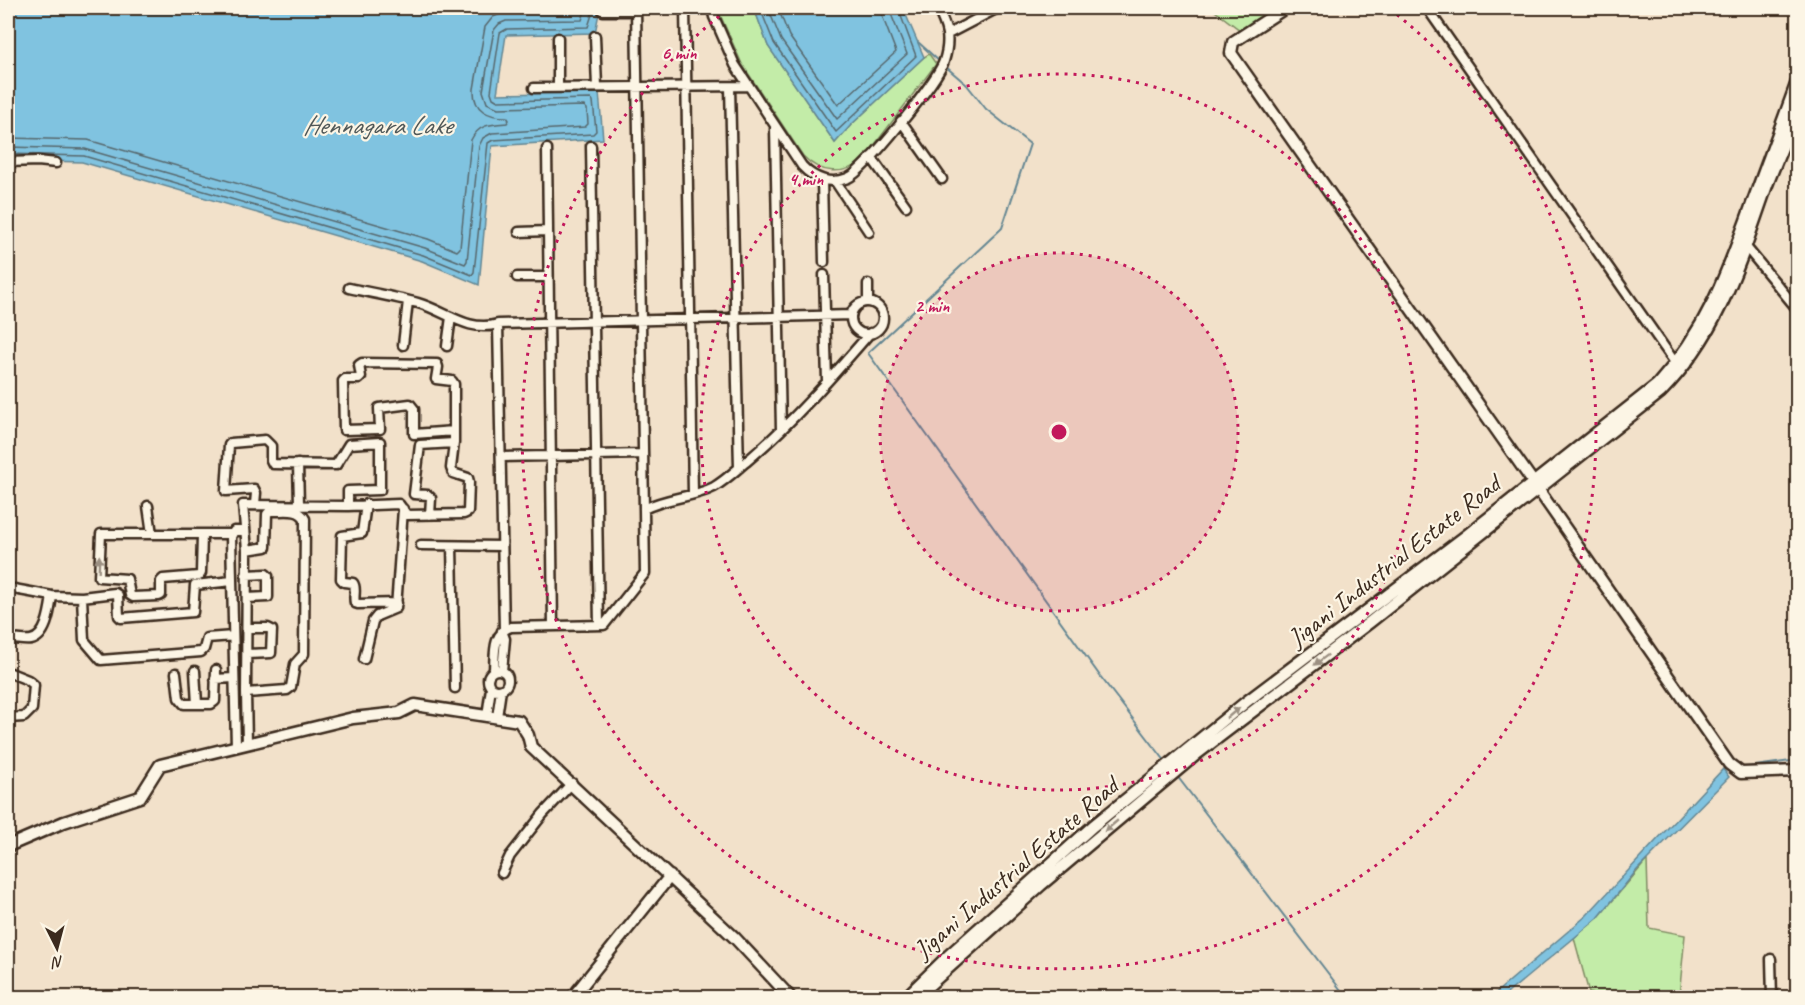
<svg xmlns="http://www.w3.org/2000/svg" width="1805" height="1005" viewBox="0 0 1805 1005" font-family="Caveat,sans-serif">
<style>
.green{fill:#c3eca8;stroke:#7f8b63;stroke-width:1.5}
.water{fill:#80c3e0;stroke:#648692;stroke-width:1.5}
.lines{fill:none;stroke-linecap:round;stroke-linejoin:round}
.shore{stroke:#57676c;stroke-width:1.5}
.stream{stroke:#648692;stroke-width:2}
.minor-casing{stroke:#3b2a1e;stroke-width:13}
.tertiary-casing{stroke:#3b2a1e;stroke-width:15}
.secondary-casing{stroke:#3b2a1e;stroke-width:15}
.minor{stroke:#fcf5e5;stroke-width:8}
.tertiary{stroke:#fcf5e5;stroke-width:10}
.secondary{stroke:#fcf5e5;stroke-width:10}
.oneway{fill:#9c9082}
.ring{fill:none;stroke:#c2185b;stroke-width:3;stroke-dasharray:3 6}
.labels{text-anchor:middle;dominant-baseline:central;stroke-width:4.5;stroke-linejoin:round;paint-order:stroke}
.street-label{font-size:26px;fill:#3b2a1e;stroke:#fcf5e5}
.water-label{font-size:27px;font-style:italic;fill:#505858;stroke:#fcf5e5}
.centre{fill:#c2185b;stroke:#fcf5e5;stroke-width:3}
.ring-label{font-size:18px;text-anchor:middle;font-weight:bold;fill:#c2185b;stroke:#fcf5e5;stroke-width:4.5;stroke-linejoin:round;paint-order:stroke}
</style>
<rect width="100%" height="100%" fill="#f2e1ca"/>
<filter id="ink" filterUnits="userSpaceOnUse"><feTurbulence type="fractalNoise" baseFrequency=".0167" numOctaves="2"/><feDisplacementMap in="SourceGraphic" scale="12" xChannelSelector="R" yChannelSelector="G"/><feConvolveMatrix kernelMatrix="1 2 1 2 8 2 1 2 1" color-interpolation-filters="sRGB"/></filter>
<g filter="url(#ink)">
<path class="green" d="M 717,8 L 754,8 L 768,46 L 835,143 L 851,125 L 924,57 L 929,54 L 936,64 L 863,160 C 844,176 820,174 803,156 L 742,64 Z
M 1211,8 L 1273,8 L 1240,30 Z
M 1647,860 L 1649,928 L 1685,935 L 1679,997 L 1611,998 L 1589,993 L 1574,938 L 1598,918 Z"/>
<path class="water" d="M 8,8 L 600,8 L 595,33 L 506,35 L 497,94 L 599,92 L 603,139 L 492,146 L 479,285 L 422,261 L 82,162 L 8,160 Z
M 754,8 L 903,8 L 924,57 L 851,125 L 835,143 L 768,46 Z
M 1723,769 L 1729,777 L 1637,870 L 1598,918 L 1503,997 L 1491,997 L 1586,916 Z"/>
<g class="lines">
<path class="shore" d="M 760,8 L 774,43 L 836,132 L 916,56 L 898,8
M 768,8 L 781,40 L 837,119 L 907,54 L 891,14 L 890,8
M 778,8 L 789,36 L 838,105 L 896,52 L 883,18 L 881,8
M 8,138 L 88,140 L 428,239 L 457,251 L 460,248 L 471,140 C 479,124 491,124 507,123 L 509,120 L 507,117 C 489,117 473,111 474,89 L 485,27 L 493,17 L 503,13 L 574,11 L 577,8
M 8,147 L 85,149 L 425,248 L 465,264 L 467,261 L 479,146 L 483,138 L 492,133 L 585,127 L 588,124 L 587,109 L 584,106 L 498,108 L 487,103 L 483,91 L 494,30 L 499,24 L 506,21 L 582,20 L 586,8
M 8,154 L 84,156 L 423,255 L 472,275 L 474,272 L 488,143 L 493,140 L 593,134 L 596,131 L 593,101 L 591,99 L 498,101 L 493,98 L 491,92 L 500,33 L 507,29 L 588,27 L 594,8"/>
<path class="stream" d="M 918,42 L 940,62
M 945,66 L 967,85 L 986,109 L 1030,144 L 1002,228 L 868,353 L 1100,676 L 1166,762
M 1741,768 L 1798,760
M 1177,776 L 1347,998"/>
<defs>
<path id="minor" d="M 685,8 L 693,494
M 712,8 L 714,17 L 735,65 L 802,166 C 814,179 831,185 848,178 C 865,171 938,80 944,61 C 951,39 947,27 937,8
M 1427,8 L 1676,364
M 603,11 L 636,11
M 948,34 L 998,8
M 595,36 L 597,87
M 558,38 L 558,88
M 730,87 L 739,468
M 534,88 L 749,86
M 901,121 L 942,179
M 775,128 L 781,430
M 591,146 L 599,625
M 547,149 L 553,626
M 871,157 L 906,206
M 8,162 L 38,161 L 56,163
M 822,180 L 824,262
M 835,181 L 869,232
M 519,232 L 548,231
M 1746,247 L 1798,310
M 824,275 L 827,381
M 517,277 L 548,277
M 868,284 L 868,302
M 349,288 C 372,293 396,297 418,303 C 446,311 468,333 498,324
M851 318a16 16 0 1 1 32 0a16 16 0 1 1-32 0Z
M 403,345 L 408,301
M 447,346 L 451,317
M 454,431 L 414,434 L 414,409 L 410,404 L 379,408 L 380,429 L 344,430 L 343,381 L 345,379 L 359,379 L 361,377 L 359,365 L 362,363 L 437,364 L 438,367 L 436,379 L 452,381 L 454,384 L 454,443
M 501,457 L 643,454
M 298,464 L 299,504
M 255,504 L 256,493 L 254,489 L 226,491 L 229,445 L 231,443 L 265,440 L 271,446 L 271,460 L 273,464 L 336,465 L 349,444 L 380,442 L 380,490 L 348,491 L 348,506
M 366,504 L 362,533 L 342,536 L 341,579 L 344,582 L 353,583 C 357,588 353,596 355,603 L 358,604 L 397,603
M 148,506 L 152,534
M 644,509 C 668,497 692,498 714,487 C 726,480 736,470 746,462 C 792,423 831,378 870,333
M 202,535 L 201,573 L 199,576 L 163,579 L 161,581 L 161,595 L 159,596 L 133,597 L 130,595 L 127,579 L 99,577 L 101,534 L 232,534
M 421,545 L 502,546
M 452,546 L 455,688
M 246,575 L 266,574 L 268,576 L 268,597 L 247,598
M 8,590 L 14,589 L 52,596 L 82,597 L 115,593 L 118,595 L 119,616 L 121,618 L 193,612 L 195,585 L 232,581
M 82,597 L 84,640 L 101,660 L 201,652 L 204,649 L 207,638 L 233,636
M 247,628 L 268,628 L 272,630 L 271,653 L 247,654
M 504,630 L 498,324 L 851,315
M 502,631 L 505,639 L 502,671
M 8,642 L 11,639 C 17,639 25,641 31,640 C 47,637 50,609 52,596
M 364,659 L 373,621 L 377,616 L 396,608 L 403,509
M488 680a10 10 0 1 1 20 0a10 10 0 1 1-20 0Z
M 494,670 C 495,654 492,633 511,627 L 604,625 L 645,573 L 636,8
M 195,671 L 197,704
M 8,672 L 28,680 L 34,685 L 32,709 L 24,717 L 8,718
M 176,673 L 179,698 L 184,704 L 211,704 L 215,701 L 216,670
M 215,679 L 234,678
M 246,693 L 287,690 L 291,687 L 295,664 L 304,654 L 305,519 C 299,507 282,512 270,511 L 267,514 L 266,547 L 247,550
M 487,716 L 491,688
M 497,717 L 501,690
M 247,743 L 246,693 L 247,550 L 243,505 L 348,506 L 399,504 L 407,515 L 464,514 L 468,512 L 469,482 L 468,478 L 453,473 L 451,468 L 454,443 L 420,445 L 414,494 L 428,495 L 431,498 L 430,515
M 236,746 L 231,537 L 234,531 L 244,531
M 502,873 L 510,856 L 543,814 L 572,783
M 1771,959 L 1772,998"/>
<path id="tertiary" d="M 1285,8 L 1233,42 L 1231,53 L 1533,482 L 1729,764 L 1741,773 L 1798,771
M 8,846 L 64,822 L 140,797 L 160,765 L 353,718 L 399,713 L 415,705 L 519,721 L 528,735 L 531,747 L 735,938 L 791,998
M 572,998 L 670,876"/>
<path id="secondary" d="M 905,998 L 948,956 L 1093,826 L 1246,702 L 1467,535 L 1657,385 C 1707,330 1727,273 1752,204 C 1767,163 1783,121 1798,79
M 915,998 L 1041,885 L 1198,753 L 1370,622 L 1661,392 C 1720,332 1740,262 1767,185 C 1777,159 1788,134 1798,108"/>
</defs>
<use href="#minor" class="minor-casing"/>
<use href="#tertiary" class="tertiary-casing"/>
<use href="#secondary" class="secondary-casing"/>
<use href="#minor" class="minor"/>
<use href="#tertiary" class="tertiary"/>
<use href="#secondary" class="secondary"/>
</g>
<defs><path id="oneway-solid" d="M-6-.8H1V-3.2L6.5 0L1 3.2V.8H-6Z" transform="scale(1.5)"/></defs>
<g class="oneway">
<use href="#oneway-solid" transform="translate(99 564) rotate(-88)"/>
<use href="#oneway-solid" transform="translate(1321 660) rotate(143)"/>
<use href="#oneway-solid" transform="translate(1233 713) rotate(-40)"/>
<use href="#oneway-solid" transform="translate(1111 826) rotate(140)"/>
</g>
</g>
<circle cx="1059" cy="432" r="179" fill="#c2185b" fill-opacity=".12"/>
<g class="ring">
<circle cx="1059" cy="432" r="179"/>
<circle cx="1059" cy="432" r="358"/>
<path d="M1390 9A537 537 0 1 1 728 9"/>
</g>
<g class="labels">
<g class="street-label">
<text transform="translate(1394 561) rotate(-38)">Jigani Industrial Estate Road</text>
<text transform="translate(1016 868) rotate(-41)">Jigani Industrial Estate Road</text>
</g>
<g class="water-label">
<text x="377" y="125">Hennagara Lake</text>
</g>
</g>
<circle cx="1059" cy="432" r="9" class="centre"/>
<g class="ring-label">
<text x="679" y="59">6 min</text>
<text x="806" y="185">4 min</text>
<text x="932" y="312">2 min</text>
</g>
<rect width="1805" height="1005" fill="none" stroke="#fcf5e5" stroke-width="30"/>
<rect x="15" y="15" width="1775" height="975" fill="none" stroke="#3b2a1e" stroke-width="2" filter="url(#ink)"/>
<g transform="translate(57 948) rotate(174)" stroke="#fcf5e5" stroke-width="4.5" paint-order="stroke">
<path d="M0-4.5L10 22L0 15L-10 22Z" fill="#3b2a1e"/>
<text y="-9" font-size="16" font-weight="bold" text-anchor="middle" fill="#3b2a1e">N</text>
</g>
</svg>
